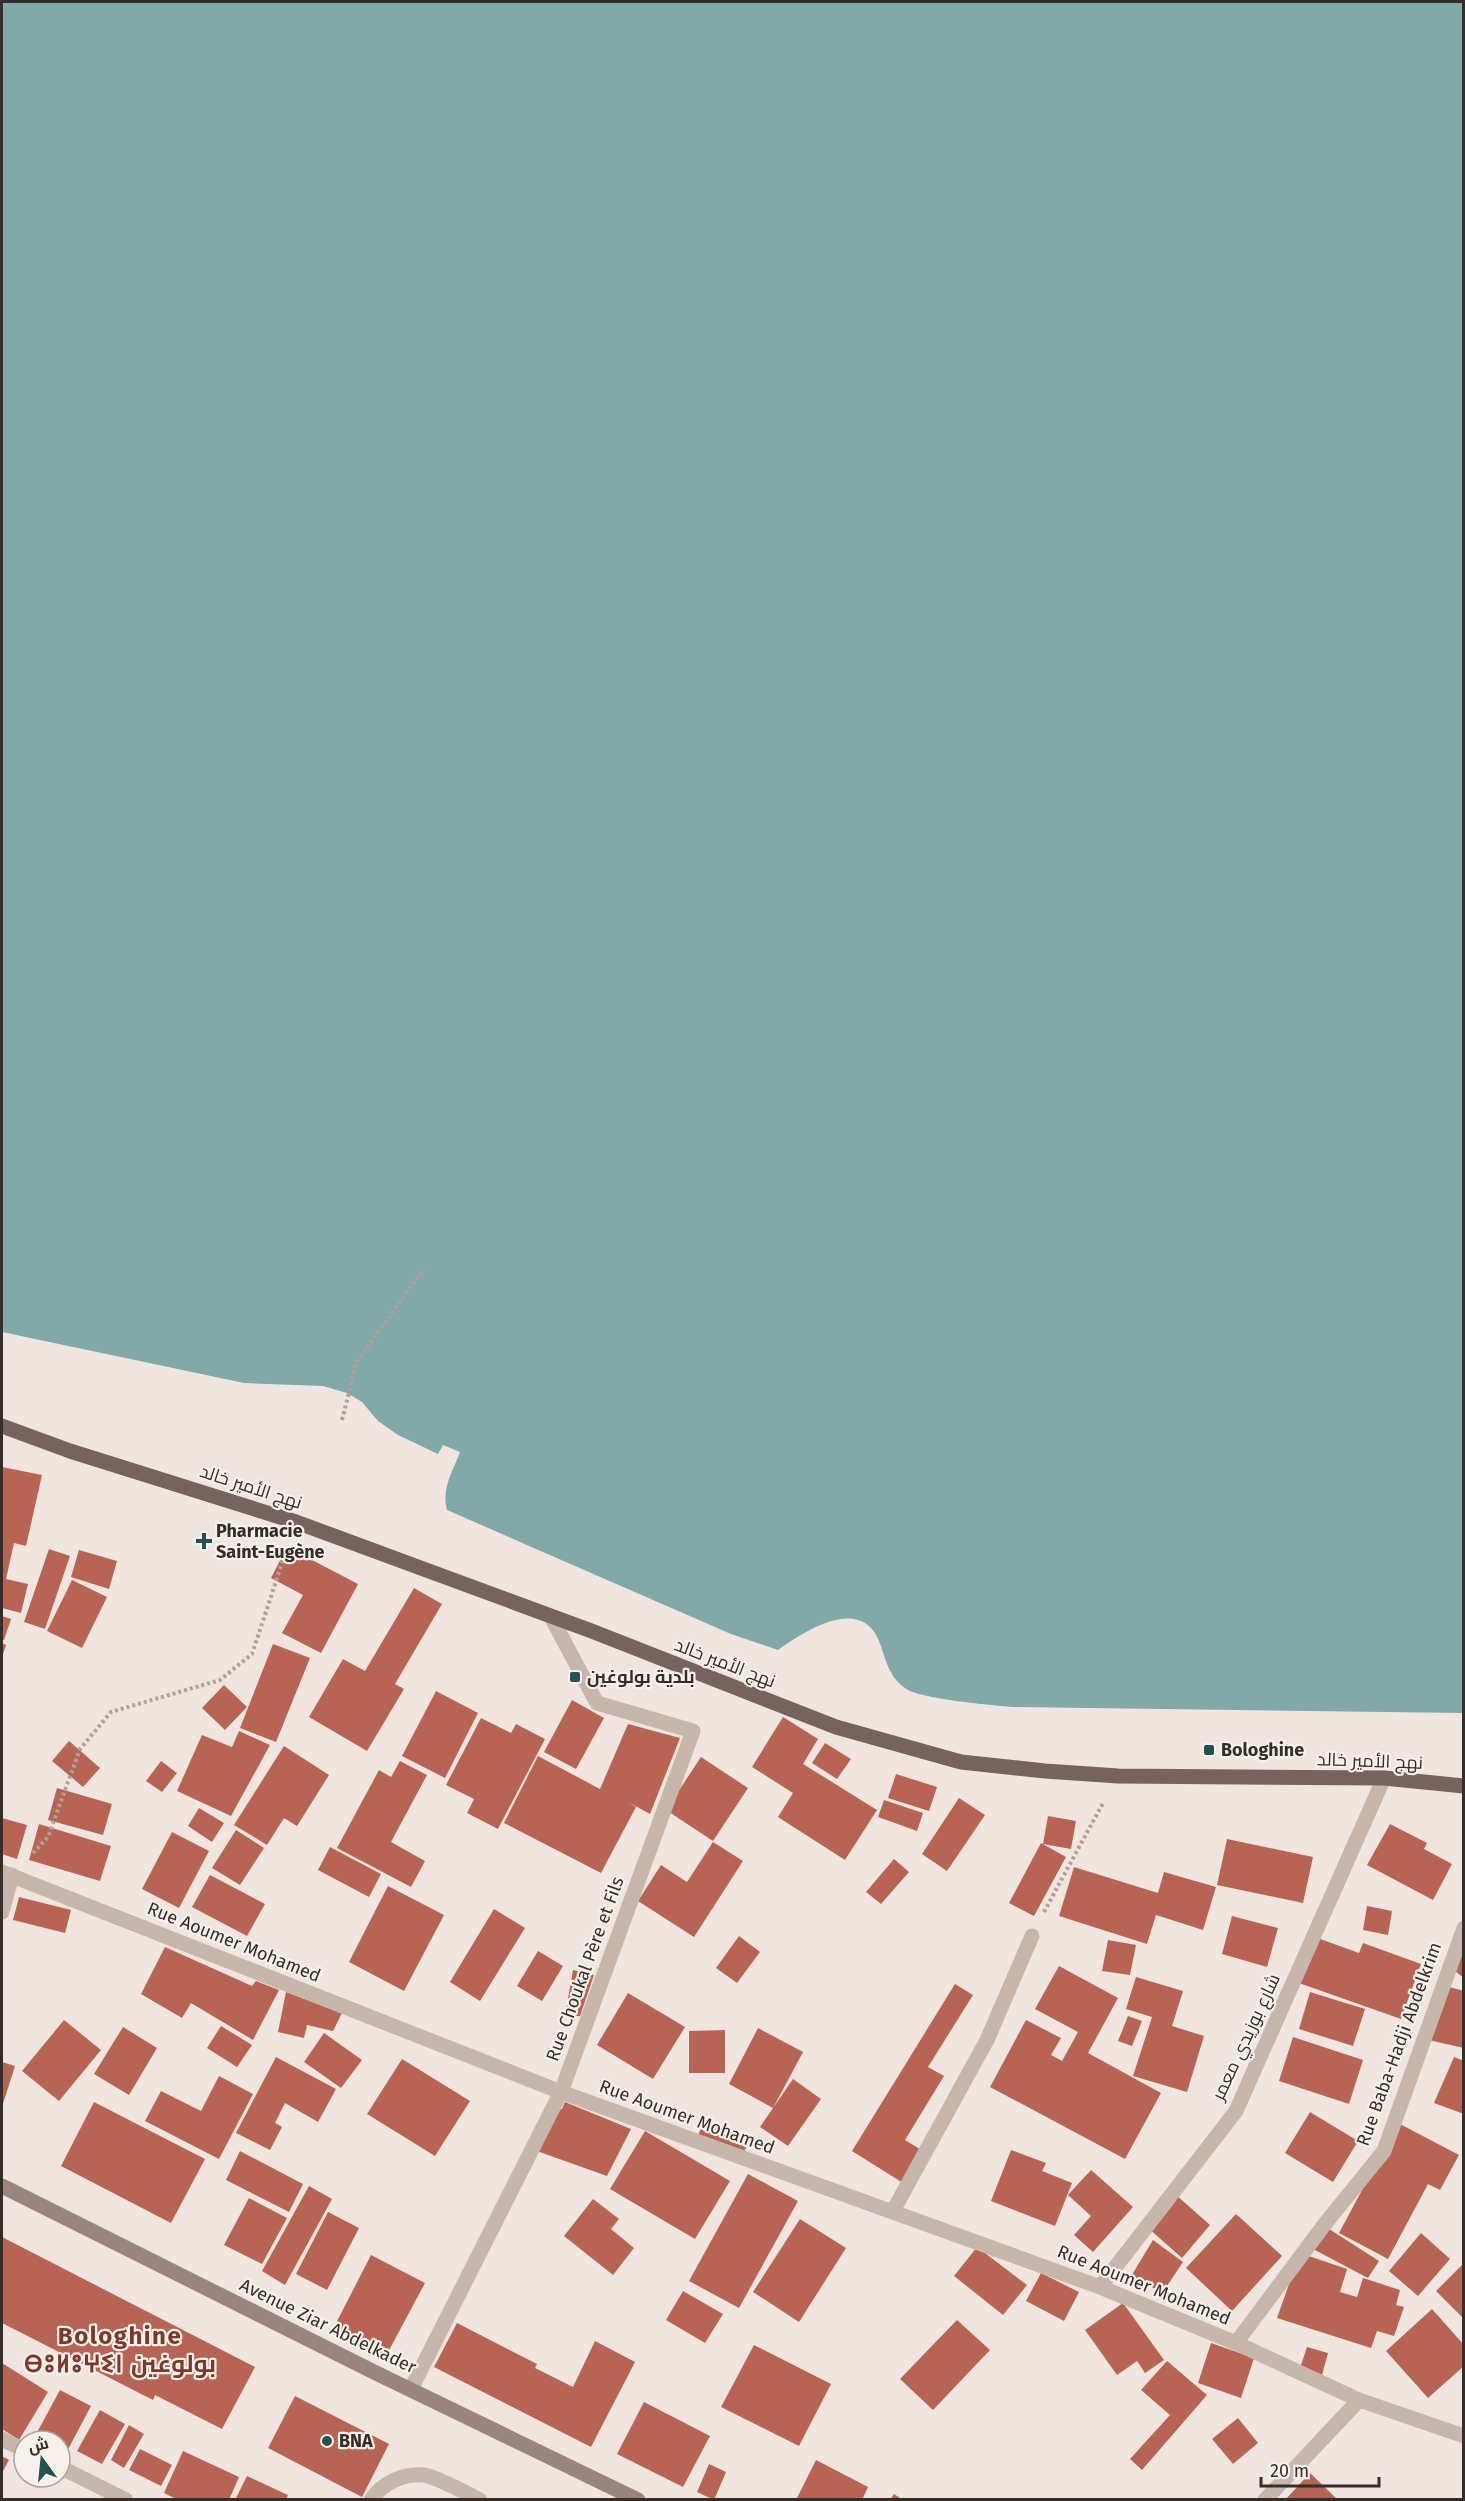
<svg xmlns="http://www.w3.org/2000/svg" width="1465" height="2501" viewBox="0 0 1465 2501" font-family="'Fira Sans',Cairo,'Noto Sans Tifinagh',sans-serif">
<style>
.water{fill:#81a9a8}
.building{fill:#b86455}
.lines{fill:none;stroke-linecap:round;stroke-linejoin:round}
.path{stroke:#b2a096;stroke-width:4;stroke-dasharray:3 3;stroke-linecap:butt}
.minor{stroke:#c7b6ac;stroke-width:15}
.secondary{stroke:#9a857d;stroke-width:15}
.primary{stroke:#76635d;stroke-width:15}
.poi-dot{fill:#245251;stroke:#f8f1eb;stroke-width:2}
.labels{text-anchor:middle;dominant-baseline:central;stroke-width:4.5;stroke-linejoin:round;paint-order:stroke}
.street-label{font-size:18px;fill:#352d2a;stroke:#f8f1eb}
.poi-label{font-size:18px;font-weight:bold;fill:#352d2a;stroke:#f8f1eb;text-anchor:start}
.district-label{font-size:24px;font-weight:bold;letter-spacing:1.5px;fill:#7b392c;stroke:#f8f1eb}
</style>
<rect width="100%" height="100%" fill="#f0e6df"/>
<path class="water" d="M 2,2 L 1463,2 L 1463,1713 L 1012,1707 C 992,1705 918,1699 905,1688 C 888,1676 886,1659 879,1641 C 860,1594 803,1632 778,1650 L 731,1634 L 447,1510 C 441,1489 453,1471 460,1452 L 443,1445 L 438,1454 L 398,1435 L 378,1421 L 362,1402 L 347,1393 L 323,1386 L 244,1383 L 2,1332 Z"/>
<path class="building" d="M 2,1467 L 42,1475 L 26,1546 L 14,1543 L 6,1579 L 28,1584 L 21,1613 L 2,1608 Z
M 287,1547 L 358,1584 L 321,1653 L 282,1633 L 303,1595 L 271,1578 Z
M 49,1549 L 70,1556 L 45,1629 L 24,1622 Z
M 79,1550 L 117,1561 L 109,1589 L 71,1577 Z
M 72,1580 L 107,1597 L 82,1648 L 47,1631 Z
M 414,1588 L 442,1604 L 395,1684 L 404,1689 L 367,1751 L 309,1717 L 343,1659 L 365,1671 Z
M 2,1616 L 11,1619 L 4,1640 L 2,1639 Z
M 2,1643 L 6,1645 L 2,1657 Z
M 273,1644 L 310,1658 L 276,1742 L 240,1728 Z
M 224,1685 L 247,1707 L 225,1730 L 202,1708 Z
M 436,1691 L 478,1713 L 445,1778 L 402,1756 Z
M 572,1700 L 604,1718 L 576,1769 L 544,1752 Z
M 783,1717 L 818,1739 L 803,1764 L 877,1810 L 845,1860 L 778,1817 L 793,1793 L 752,1767 Z
M 481,1718 L 511,1733 L 516,1724 L 545,1739 L 498,1829 L 467,1813 L 474,1799 L 446,1785 Z
M 628,1724 L 680,1738 L 650,1814 L 628,1802 L 636,1807 L 601,1873 L 504,1823 L 538,1756 L 600,1789 Z
M 239,1731 L 270,1745 L 231,1816 L 177,1791 L 202,1735 L 232,1747 Z
M 69,1741 L 100,1768 L 83,1787 L 52,1761 Z
M 825,1743 L 851,1759 L 837,1779 L 812,1763 Z
M 284,1746 L 329,1775 L 297,1826 L 284,1818 L 267,1845 L 234,1825 Z
M 701,1757 L 748,1788 L 713,1841 L 666,1810 Z
M 161,1761 L 177,1773 L 162,1792 L 146,1781 Z
M 400,1761 L 427,1775 L 391,1842 L 425,1861 L 411,1887 L 337,1848 L 379,1770 L 391,1777 Z
M 896,1774 L 937,1787 L 929,1811 L 888,1798 Z
M 57,1788 L 112,1804 L 103,1835 L 48,1820 Z
M 959,1798 L 985,1815 L 947,1871 L 922,1854 Z
M 884,1800 L 923,1813 L 917,1831 L 878,1817 Z
M 199,1808 L 224,1823 L 212,1842 L 188,1826 Z
M 1048,1816 L 1076,1821 L 1071,1849 L 1043,1844 Z
M 2,1818 L 27,1825 L 17,1859 L 2,1854 Z
M 39,1824 L 111,1846 L 100,1881 L 29,1860 Z
M 1390,1824 L 1427,1843 L 1424,1849 L 1452,1864 L 1433,1900 L 1367,1865 Z
M 236,1830 L 264,1848 L 240,1885 L 212,1868 Z
M 172,1832 L 209,1851 L 179,1908 L 142,1889 Z
M 1227,1839 L 1313,1857 L 1303,1903 L 1217,1885 Z
M 713,1842 L 743,1861 L 694,1937 L 638,1901 L 661,1865 L 687,1882 Z
M 1041,1843 L 1066,1857 L 1034,1916 L 1009,1903 Z
M 330,1847 L 381,1874 L 369,1897 L 318,1870 Z
M 894,1859 L 909,1872 L 881,1904 L 866,1892 Z
M 1074,1867 L 1158,1893 L 1164,1872 L 1216,1887 L 1203,1930 L 1156,1915 L 1147,1944 L 1059,1916 Z
M 210,1875 L 265,1904 L 247,1936 L 192,1907 Z
M 388,1886 L 444,1915 L 404,1991 L 349,1962 Z
M 19,1897 L 71,1910 L 65,1933 L 13,1920 Z
M 1367,1906 L 1392,1911 L 1388,1935 L 1363,1930 Z
M 494,1909 L 525,1928 L 480,2001 L 450,1982 Z
M 1232,1916 L 1278,1928 L 1267,1967 L 1222,1954 Z
M 739,1936 L 760,1952 L 737,1983 L 716,1968 Z
M 1312,1936 L 1359,1953 L 1363,1943 L 1421,1964 L 1401,2019 L 1296,1982 Z
M 1108,1940 L 1136,1945 L 1130,1975 L 1102,1971 Z
M 165,1947 L 252,1986 L 256,1981 L 279,1990 L 253,2040 L 191,2003 L 182,2018 L 141,1994 Z
M 538,1951 L 563,1966 L 542,2001 L 517,1986 Z
M 1464,1953 L 1464,1978 L 1452,1969 Z
M 1059,1966 L 1118,1998 L 1088,2053 L 1161,2093 L 1125,2159 L 990,2087 L 1026,2020 L 1061,2038 L 1051,2055 L 1062,2061 L 1078,2032 L 1035,2009 Z
M 573,1970 L 594,1975 L 580,2016 L 565,2016 Z
M 1136,1977 L 1183,1991 L 1172,2026 L 1204,2036 L 1187,2092 L 1133,2076 L 1152,2017 L 1126,2009 Z
M 955,1984 L 973,1995 L 928,2067 L 944,2076 L 905,2140 L 923,2151 L 903,2183 L 852,2151 Z
M 1438,1984 L 1464,1991 L 1464,2048 L 1419,2038 Z
M 286,1992 L 342,2013 L 333,2031 L 307,2025 L 304,2038 L 278,2032 Z
M 1310,1992 L 1365,2009 L 1353,2046 L 1299,2029 Z
M 628,1993 L 685,2027 L 653,2079 L 597,2045 Z
M 1128,2016 L 1142,2021 L 1132,2046 L 1118,2041 Z
M 64,2020 L 101,2050 L 59,2101 L 22,2071 Z
M 221,2026 L 252,2045 L 237,2067 L 207,2048 Z
M 123,2027 L 157,2048 L 129,2095 L 94,2074 Z
M 758,2028 L 803,2052 L 773,2108 L 729,2084 Z
M 725,2030 L 725,2073 L 689,2073 L 689,2031 Z
M 324,2033 L 362,2060 L 341,2088 L 304,2062 Z
M 1293,2037 L 1363,2060 L 1349,2104 L 1279,2081 Z
M 276,2057 L 336,2089 L 318,2122 L 285,2103 L 275,2123 L 282,2127 L 270,2150 L 236,2133 Z
M 1454,2057 L 1464,2061 L 1464,2114 L 1434,2103 Z
M 402,2059 L 470,2101 L 435,2156 L 367,2114 Z
M 2,2062 L 15,2066 L 2,2107 Z
M 219,2076 L 253,2094 L 219,2159 L 145,2121 L 161,2091 L 201,2111 Z
M 793,2079 L 821,2099 L 788,2146 L 760,2127 Z
M 94,2102 L 205,2159 L 171,2223 L 61,2166 Z
M 565,2102 L 631,2129 L 607,2176 L 534,2150 L 555,2109 L 562,2109 Z
M 1310,2112 L 1358,2141 L 1333,2182 L 1285,2153 Z
M 704,2120 L 750,2137 L 742,2158 L 696,2141 Z
M 1398,2123 L 1459,2155 L 1440,2190 L 1428,2184 L 1388,2259 L 1339,2233 Z
M 645,2131 L 730,2181 L 695,2239 L 610,2189 Z
M 1011,2150 L 1046,2163 L 1042,2171 L 1072,2183 L 1055,2226 L 991,2201 Z
M 240,2151 L 303,2184 L 289,2212 L 226,2180 Z
M 1091,2170 L 1133,2207 L 1093,2252 L 1074,2235 L 1091,2216 L 1068,2195 Z
M 748,2174 L 798,2201 L 739,2308 L 689,2281 Z
M 309,2186 L 332,2199 L 285,2285 L 262,2271 Z
M 1175,2194 L 1210,2225 L 1182,2258 L 1147,2227 Z
M 249,2198 L 287,2218 L 262,2264 L 224,2245 Z
M 593,2199 L 619,2219 L 611,2229 L 634,2248 L 613,2275 L 564,2236 Z
M 328,2212 L 359,2228 L 327,2290 L 296,2274 Z
M 1236,2214 L 1282,2256 L 1232,2311 L 1186,2268 Z
M 800,2219 L 846,2248 L 799,2322 L 753,2292 Z
M 1326,2227 L 1379,2261 L 1368,2278 L 1313,2249 Z
M 1421,2233 L 1450,2259 L 1418,2296 L 1389,2271 Z
M 2,2237 L 255,2367 L 222,2429 L 155,2395 L 153,2400 L 2,2323 Z
M 1153,2240 L 1183,2262 L 1163,2292 L 1130,2278 Z
M 977,2247 L 1027,2285 L 1003,2315 L 954,2276 Z
M 1300,2253 L 1347,2269 L 1340,2292 L 1357,2297 L 1363,2278 L 1400,2290 L 1396,2305 L 1404,2307 L 1394,2336 L 1377,2331 L 1371,2348 L 1277,2318 Z
M 371,2255 L 425,2283 L 386,2356 L 333,2329 Z
M 1464,2263 L 1464,2319 L 1436,2291 Z
M 1041,2273 L 1079,2292 L 1064,2321 L 1026,2301 Z
M 683,2291 L 723,2314 L 705,2343 L 666,2320 Z
M 1123,2303 L 1164,2360 L 1145,2373 L 1137,2361 L 1117,2375 L 1085,2330 Z
M 1432,2309 L 1464,2345 L 1464,2366 L 1428,2398 L 1386,2351 Z
M 957,2320 L 990,2350 L 933,2410 L 900,2379 Z
M 457,2323 L 537,2364 L 535,2368 L 573,2387 L 595,2341 L 635,2362 L 591,2447 L 434,2367 Z
M 1211,2343 L 1254,2358 L 1241,2398 L 1198,2383 Z
M 754,2345 L 831,2384 L 799,2446 L 721,2407 Z
M 1307,2347 L 1328,2353 L 1322,2375 L 1300,2368 Z
M 1167,2361 L 1207,2395 L 1142,2470 L 1130,2459 L 1170,2415 L 1141,2390 Z
M 2,2363 L 48,2392 L 19,2440 L 2,2429 Z
M 60,2390 L 91,2406 L 65,2455 L 60,2452 L 60,2441 L 39,2441 L 34,2438 Z
M 295,2396 L 389,2444 L 362,2497 L 268,2448 Z
M 644,2402 L 710,2436 L 683,2487 L 617,2454 Z
M 100,2410 L 125,2424 L 102,2464 L 77,2451 Z
M 1238,2418 L 1258,2443 L 1233,2464 L 1212,2439 Z
M 129,2425 L 144,2434 L 124,2468 L 111,2460 Z
M 140,2449 L 172,2465 L 161,2486 L 129,2470 Z
M 183,2451 L 239,2477 L 229,2500 L 178,2500 L 164,2493 Z
M 2,2456 L 9,2460 L 2,2473 Z
M 816,2460 L 868,2487 L 862,2500 L 796,2500 Z
M 709,2464 L 726,2472 L 714,2500 L 697,2492 Z
M 1310,2473 L 1338,2500 L 1285,2500 Z
M 247,2476 L 288,2495 L 286,2500 L 235,2500 Z
M 894,2494 L 903,2500 L 890,2500 Z"/>
<g class="lines">
<path class="path" d="M 342,1420 L 357,1361 L 424,1269
M 33,1853 L 48,1837 L 80,1749 L 111,1712 L 220,1680 L 252,1654 L 287,1548
M 1044,1912 L 1103,1803"/>
<path class="minor" d="M 2,1872 L 561,2092 L 1100,2287 L 1236,2343 L 1359,2400
M 2,1912 L 12,1875
M 893,2211 L 987,2040 L 1032,1936
M 1100,2287 L 1236,2111 L 1384,1778
M 1236,2343 L 1324,2225 L 1384,2151 L 1464,1928
M 411,2389 L 561,2092 L 693,1731 L 597,1703 L 551,1617
M 2,2439 L 24,2450
M 60,2467 L 126,2500
M 371,2500 C 382,2483 404,2473 424,2475 C 437,2477 466,2493 480,2500
M 1265,2500 L 1359,2400 L 1464,2436"/>
<path class="secondary" d="M 2,2186 L 376,2373 L 638,2500"/>
<path class="primary" d="M 2,1426 L 70,1451 L 296,1522 L 589,1630 L 836,1727 L 961,1762 L 1045,1771 L 1118,1776 L 1384,1778 L 1464,1786"/>
</g>
<g class="poi-dot">
<path d="M201 1532h6v6h6v6h-6v6h-6v-6h-6v-6h6z"/>
<rect x="569" y="1671" width="12" height="12" rx="3"/>
<rect x="1203" y="1744" width="12" height="12" rx="3"/>
<circle cx="327" cy="2441" r="6"/>
</g>
<g class="labels">
<g class="street-label">
<text transform="translate(251 1487) rotate(18)">نهج الأمير خالد</text>
<text transform="translate(725 1663) rotate(21)">نهج الأمير خالد</text>
<text transform="translate(1370 1761) rotate(2)">نهج الأمير خالد</text>
<text transform="translate(234 1942) rotate(22)">Rue Aoumer Mohamed</text>
<text transform="translate(585 1969) rotate(-70)">Rue Choukal Père et Fils</text>
<text transform="translate(1246 2037) rotate(-65)">شارع بوزيدي معمر</text>
<text transform="translate(1399 2044) rotate(-70)">Rue Baba-Hadji Abdelkrim</text>
<text transform="translate(687 2117) rotate(20)">Rue Aoumer Mohamed</text>
<text transform="translate(1144 2285) rotate(22)">Rue Aoumer Mohamed</text>
<text transform="translate(328 2326) rotate(26)">Avenue Ziar Abdelkader</text>
</g>
<g class="poi-label">
<text x="216" y="1531">Pharmacie<tspan x="216" dy="21">Saint-Eugène</tspan></text>
<text x="587" y="1677">بلدية بولوغين</text>
<text x="1221" y="1750">Bologhine</text>
<text x="339" y="2441">BNA</text>
</g>
<g class="district-label">
<text x="120" y="2336">Bologhine<tspan x="120" dy="28">ⴱⵓⵍⵓⵖⵉⵏ بولوغين</tspan></text>
</g>
</g>
<rect width="1465" height="2501" fill="none" stroke="#352d2a" stroke-width="6"/>
<g transform="translate(42 2459) rotate(345)"><circle r="28" fill="#f8f1eb" stroke="#aaa39e" stroke-width="1.5"/>
<path d="M0-4.5L10 22L0 15L-10 22Z" fill="#245251"/>
<text y="-9" font-size="16" font-weight="bold" text-anchor="middle" fill="#352d2a">ش</text>
</g>
<path d="M1261 2477v9h118v-9" fill="none" stroke="#352d2a" stroke-width="3"/>
<text x="1270" y="2477" font-size="18" fill="#352d2a" stroke="#f8f1eb" stroke-width="4.5" paint-order="stroke">20 m</text>
</svg>
